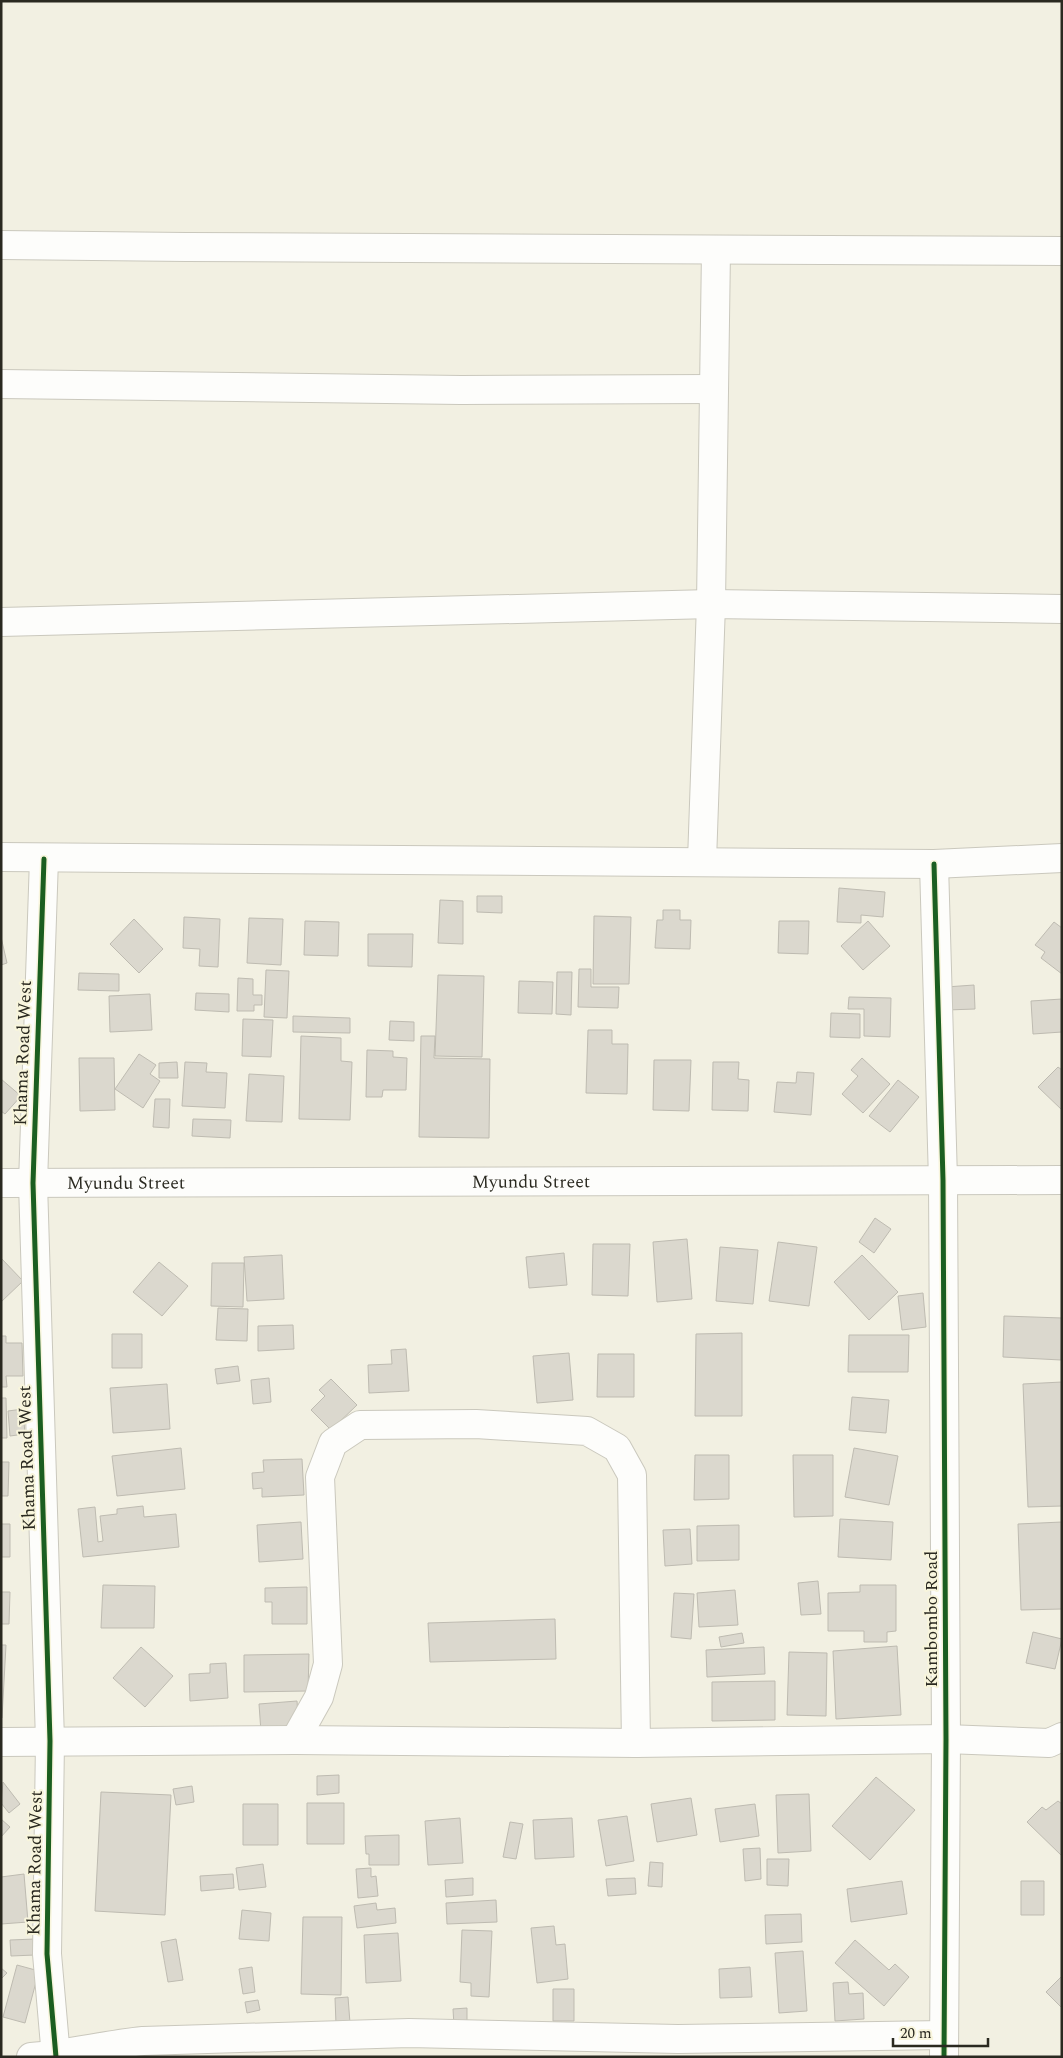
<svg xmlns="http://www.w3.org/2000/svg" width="1063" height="2058" viewBox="0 0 1063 2058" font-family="Spectral,serif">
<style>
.building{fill:#dbd8ce;stroke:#bebbb1}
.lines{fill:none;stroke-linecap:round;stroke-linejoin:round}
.minor-casing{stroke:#cac8bd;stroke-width:30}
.minor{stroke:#fdfdfb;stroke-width:28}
.cycleway-casing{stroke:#f8f5dc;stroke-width:8}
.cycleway{stroke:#1b5e20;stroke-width:5}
.labels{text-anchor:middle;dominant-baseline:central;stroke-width:4;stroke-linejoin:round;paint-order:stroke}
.street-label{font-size:18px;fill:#2a2920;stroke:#f8f5dc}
</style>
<rect width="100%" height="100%" fill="#f2f0e2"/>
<path class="building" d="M 839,888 L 885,892 L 883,917 L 861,915 L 861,923 L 837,922 Z
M 477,896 L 502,896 L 502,913 L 477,912 Z
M 440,900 L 463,901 L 463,944 L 438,943 Z
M 663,910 L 680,910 L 680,920 L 691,920 L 690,949 L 655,948 L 657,920 L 663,920 Z
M 594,916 L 631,917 L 629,984 L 593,984 Z
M 184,917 L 220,919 L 218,967 L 199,966 L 200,949 L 183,948 Z
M 249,918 L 283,919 L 281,965 L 247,963 Z
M 134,919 L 163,949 L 139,973 L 110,944 Z
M 305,921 L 339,922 L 338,956 L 304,955 Z
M 779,921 L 809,921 L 808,954 L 778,953 Z
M 868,921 L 890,946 L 863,970 L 841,946 Z
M 1054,922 L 1062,928 L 1062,974 L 1041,958 L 1045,952 L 1035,945 Z
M 368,934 L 413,934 L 412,967 L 368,966 Z
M 1,937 L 7,963 L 1,965 Z
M 579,969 L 591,969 L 591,987 L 619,987 L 618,1008 L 578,1007 Z
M 266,970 L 289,971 L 287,1018 L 264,1017 Z
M 557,972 L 572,972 L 571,1015 L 556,1014 Z
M 79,973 L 119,974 L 119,991 L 78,990 Z
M 438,975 L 484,976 L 482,1057 L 435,1056 Z
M 238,978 L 253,979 L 253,995 L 262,995 L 262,1005 L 254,1005 L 254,1011 L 237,1011 Z
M 519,981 L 553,982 L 552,1014 L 518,1013 Z
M 974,985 L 975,1009 L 947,1010 L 946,987 Z
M 196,993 L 229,994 L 229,1012 L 195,1010 Z
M 150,994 L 152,1030 L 110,1032 L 109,996 Z
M 849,997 L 891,998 L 890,1037 L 864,1036 L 864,1009 L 848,1009 Z
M 1062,999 L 1062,1032 L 1033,1034 L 1031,1001 Z
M 831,1013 L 860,1014 L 860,1038 L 830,1037 Z
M 293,1016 L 350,1018 L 350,1033 L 293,1032 Z
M 243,1019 L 273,1020 L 271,1057 L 242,1056 Z
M 390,1021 L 414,1022 L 414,1041 L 389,1040 Z
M 588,1030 L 612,1030 L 612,1044 L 628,1044 L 627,1094 L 586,1093 Z
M 301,1036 L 341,1038 L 341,1061 L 352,1062 L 350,1120 L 299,1119 Z
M 421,1036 L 435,1036 L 434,1058 L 490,1059 L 489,1138 L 419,1137 Z
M 367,1050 L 393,1051 L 393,1057 L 407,1058 L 406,1090 L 383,1090 L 382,1097 L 366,1097 Z
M 139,1054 L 156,1065 L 150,1074 L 160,1081 L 143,1108 L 115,1089 Z
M 79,1058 L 114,1058 L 115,1110 L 80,1111 Z
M 862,1058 L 890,1084 L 863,1113 L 842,1094 L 858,1076 L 851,1070 Z
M 654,1060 L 691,1060 L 689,1111 L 653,1110 Z
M 177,1062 L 178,1078 L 159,1078 L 159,1063 Z
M 185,1062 L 207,1063 L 206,1072 L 227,1073 L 225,1108 L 182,1106 Z
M 713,1062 L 739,1062 L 738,1079 L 749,1080 L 748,1111 L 712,1110 Z
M 1058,1067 L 1062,1070 L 1062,1110 L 1038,1087 Z
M 797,1072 L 814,1073 L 811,1115 L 774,1112 L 777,1082 L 796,1083 Z
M 249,1074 L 284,1076 L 282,1122 L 246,1121 Z
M 1,1079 L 21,1096 L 5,1114 L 1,1111 Z
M 898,1080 L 919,1097 L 890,1132 L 869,1116 Z
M 155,1099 L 170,1099 L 169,1128 L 153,1127 Z
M 193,1119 L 231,1120 L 230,1138 L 192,1136 Z
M 875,1218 L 891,1229 L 874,1253 L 859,1242 Z
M 687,1239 L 692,1299 L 657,1302 L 653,1242 Z
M 778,1242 L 817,1247 L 809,1306 L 769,1301 Z
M 593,1244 L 630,1244 L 628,1296 L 592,1295 Z
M 720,1247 L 758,1250 L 753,1304 L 716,1301 Z
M 564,1253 L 567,1285 L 529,1288 L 526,1257 Z
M 282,1255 L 284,1299 L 247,1301 L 244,1257 Z
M 862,1255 L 898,1292 L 869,1320 L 834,1282 Z
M 1,1258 L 23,1281 L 1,1302 Z
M 159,1262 L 188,1286 L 162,1316 L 133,1292 Z
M 212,1263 L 244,1263 L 243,1307 L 211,1306 Z
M 923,1293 L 926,1327 L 902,1330 L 898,1296 Z
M 218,1308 L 248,1309 L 247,1341 L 216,1340 Z
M 1004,1316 L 1062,1318 L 1061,1360 L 1003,1357 Z
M 293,1325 L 294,1349 L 258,1351 L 258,1326 Z
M 742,1333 L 742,1416 L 695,1416 L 696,1334 Z
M 112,1334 L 142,1334 L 142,1368 L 112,1368 Z
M 849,1335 L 909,1335 L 908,1372 L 848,1372 Z
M 1,1336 L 6,1336 L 6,1343 L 22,1343 L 23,1376 L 6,1376 L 7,1387 L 1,1387 Z
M 406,1349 L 409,1391 L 369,1393 L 368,1365 L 392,1364 L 391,1350 Z
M 569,1353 L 573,1400 L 537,1403 L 533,1356 Z
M 598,1354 L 634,1354 L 634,1397 L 597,1397 Z
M 238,1366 L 240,1381 L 217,1384 L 215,1369 Z
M 269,1378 L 271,1402 L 253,1404 L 251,1380 Z
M 331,1379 L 357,1405 L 331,1430 L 311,1410 L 325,1396 L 319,1390 Z
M 1062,1382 L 1062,1506 L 1028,1507 L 1023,1384 Z
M 167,1384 L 170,1429 L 113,1433 L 110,1388 Z
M 852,1397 L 889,1400 L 886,1433 L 849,1430 Z
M 1,1398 L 6,1398 L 7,1438 L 1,1438 Z
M 23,1409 L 25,1434 L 10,1436 L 8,1411 Z
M 181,1448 L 185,1489 L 117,1496 L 112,1456 Z
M 854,1448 L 898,1456 L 889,1505 L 845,1497 Z
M 695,1455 L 729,1455 L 729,1499 L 694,1500 Z
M 793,1455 L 833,1455 L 833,1516 L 794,1517 Z
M 302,1459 L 304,1495 L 262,1497 L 262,1488 L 253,1489 L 252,1473 L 264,1472 L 263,1460 Z
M 1,1462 L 9,1462 L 8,1496 L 1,1496 Z
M 143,1506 L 144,1517 L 176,1514 L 179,1547 L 83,1557 L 78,1509 L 95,1507 L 98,1542 L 103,1541 L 100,1516 L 117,1514 L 117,1509 Z
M 840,1519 L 893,1522 L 891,1560 L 838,1557 Z
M 301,1522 L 303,1559 L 259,1562 L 257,1525 Z
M 1062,1522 L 1062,1609 L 1021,1610 L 1018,1524 Z
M 1,1524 L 10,1524 L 10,1557 L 1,1557 Z
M 739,1525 L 739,1560 L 697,1561 L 697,1526 Z
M 690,1529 L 692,1564 L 665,1566 L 663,1530 Z
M 818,1581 L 821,1614 L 801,1615 L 798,1583 Z
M 103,1585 L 155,1586 L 154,1628 L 101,1628 Z
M 860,1585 L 896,1585 L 896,1631 L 887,1632 L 887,1642 L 864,1642 L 864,1631 L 828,1631 L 828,1593 L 860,1592 Z
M 307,1587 L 307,1624 L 272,1624 L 272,1602 L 265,1602 L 265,1588 Z
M 735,1590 L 738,1625 L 699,1627 L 697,1593 Z
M 1,1592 L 10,1592 L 9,1624 L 1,1624 Z
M 674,1593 L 694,1594 L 691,1639 L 671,1637 Z
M 555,1619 L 556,1659 L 430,1662 L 428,1623 Z
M 1033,1632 L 1062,1639 L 1055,1669 L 1026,1663 Z
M 742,1633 L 744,1643 L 721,1647 L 719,1637 Z
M 1,1645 L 6,1645 L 2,1718 L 1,1718 Z
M 897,1646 L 901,1715 L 836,1719 L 833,1651 Z
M 141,1647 L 173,1676 L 145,1707 L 113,1678 Z
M 764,1647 L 765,1674 L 707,1677 L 706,1650 Z
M 789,1652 L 827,1653 L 826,1716 L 787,1715 Z
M 309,1654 L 308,1691 L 244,1692 L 244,1655 Z
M 226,1663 L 228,1698 L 190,1701 L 189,1674 L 210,1673 L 210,1664 Z
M 775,1681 L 775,1720 L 712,1721 L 712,1682 Z
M 297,1701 L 299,1729 L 261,1732 L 259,1704 Z
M 339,1775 L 339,1793 L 317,1795 L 317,1776 Z
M 876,1777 L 915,1810 L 870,1860 L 832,1826 Z
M 3,1782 L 20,1804 L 9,1813 L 1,1803 Z
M 192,1786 L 194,1802 L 176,1805 L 173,1789 Z
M 101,1792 L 171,1795 L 165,1915 L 95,1911 Z
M 809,1794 L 811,1851 L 778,1853 L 776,1795 Z
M 691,1798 L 697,1835 L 657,1842 L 651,1804 Z
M 1058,1801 L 1062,1804 L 1062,1856 L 1027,1822 L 1042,1807 L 1046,1810 Z
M 307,1803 L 344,1803 L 344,1844 L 307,1844 Z
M 243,1804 L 278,1804 L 278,1845 L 243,1845 Z
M 755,1804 L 759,1836 L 720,1842 L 715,1809 Z
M 627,1816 L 634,1861 L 606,1866 L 598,1820 Z
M 460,1818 L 463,1863 L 428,1865 L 425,1821 Z
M 572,1818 L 574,1857 L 535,1859 L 533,1820 Z
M 1,1819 L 10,1827 L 1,1837 Z
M 510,1822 L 523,1824 L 516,1859 L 503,1857 Z
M 399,1835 L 399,1865 L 369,1865 L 369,1854 L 366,1854 L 365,1836 Z
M 760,1848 L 761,1879 L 745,1881 L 743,1849 Z
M 767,1859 L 789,1859 L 788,1886 L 767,1885 Z
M 650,1862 L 663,1863 L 662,1887 L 648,1886 Z
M 263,1864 L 266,1887 L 239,1890 L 236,1868 Z
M 371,1868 L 371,1877 L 376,1876 L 378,1896 L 358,1898 L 356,1869 Z
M 24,1874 L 28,1922 L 1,1924 L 1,1877 Z
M 233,1874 L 234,1888 L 201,1891 L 200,1876 Z
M 473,1878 L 473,1895 L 446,1897 L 445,1880 Z
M 635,1878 L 636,1894 L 608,1896 L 606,1879 Z
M 902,1881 L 907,1914 L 851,1922 L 847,1889 Z
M 1021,1881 L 1044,1881 L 1044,1915 L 1021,1915 Z
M 496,1900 L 497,1922 L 447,1924 L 446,1903 Z
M 376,1903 L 377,1910 L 395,1908 L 396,1923 L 357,1928 L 354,1906 Z
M 242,1910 L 271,1913 L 269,1941 L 239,1939 Z
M 801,1914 L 802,1942 L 766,1944 L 765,1915 Z
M 303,1917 L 342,1917 L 341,1995 L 301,1994 Z
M 554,1926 L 556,1945 L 565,1944 L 568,1979 L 537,1983 L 531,1928 Z
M 462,1930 L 492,1931 L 489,1997 L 471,1996 L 471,1983 L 460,1982 Z
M 398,1933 L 401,1981 L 366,1983 L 364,1935 Z
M 35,1939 L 35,1955 L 11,1956 L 10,1940 Z
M 176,1939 L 183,1980 L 168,1982 L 161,1942 Z
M 855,1940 L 889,1970 L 895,1964 L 909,1977 L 884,2006 L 835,1963 Z
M 803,1951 L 807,2011 L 779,2013 L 775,1953 Z
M 17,1965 L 39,1971 L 25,2023 L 3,2017 Z
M 252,1967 L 255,1992 L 243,1994 L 239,1969 Z
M 750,1967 L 752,1997 L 720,1998 L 719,1969 Z
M 1,1968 L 7,1973 L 1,1979 Z
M 1062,1976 L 1062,2008 L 1046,1992 Z
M 848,1982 L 849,1994 L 863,1993 L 864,2019 L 835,2021 L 833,1983 Z
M 553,1989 L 574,1989 L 574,2021 L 553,2021 Z
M 348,1997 L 350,2023 L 336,2024 L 335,1998 Z
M 258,2000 L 260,2010 L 247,2013 L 245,2002 Z
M 467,2008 L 467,2025 L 454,2026 L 453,2009 Z"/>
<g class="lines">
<defs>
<g id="minor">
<path d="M 1,245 L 186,247 L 1062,251"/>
<path d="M 1,384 L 461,390 L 714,389"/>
<path d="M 1,622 L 711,604 L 1062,609"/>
<path d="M 1,857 L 934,864 L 1062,858"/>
<path d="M 44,859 L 33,1183 L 50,1741 L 47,1954 L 56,2057"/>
<path d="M 702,861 L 711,604 L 716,250"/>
<path d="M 934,864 L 943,1180 L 946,1739 L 944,2057"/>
<path id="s1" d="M 1,1183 L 1062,1180"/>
<path d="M 295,1740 L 319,1697 L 328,1664 L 320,1477 L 333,1443 L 360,1425 L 476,1424 L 587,1431 L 617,1448 L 632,1475 L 636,1743"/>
<path d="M 1,1742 L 295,1740 L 636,1743 L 946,1739 L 1049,1743 L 1062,1737"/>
<path d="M 31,2057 C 69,2054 105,2045 143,2041 L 409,2033 L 678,2039 L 944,2035"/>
</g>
</defs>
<use href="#minor" class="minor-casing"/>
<use href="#minor" class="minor"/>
<defs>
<path id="cycleway" d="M 44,859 L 33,1183 L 50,1741 L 47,1954 L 56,2057
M 934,864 L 943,1180 L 946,1739 L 944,2057"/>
</defs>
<use href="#cycleway" class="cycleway-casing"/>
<use href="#cycleway" class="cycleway"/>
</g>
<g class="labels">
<g class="street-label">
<text transform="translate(23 1053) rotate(-88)">Khama Road West</text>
<text stroke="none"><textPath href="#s1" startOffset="530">Myundu Street</textPath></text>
<text stroke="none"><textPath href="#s1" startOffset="125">Myundu Street</textPath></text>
<text transform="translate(27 1458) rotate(-92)">Khama Road West</text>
<text transform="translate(931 1619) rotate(-90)">Kambombo Road</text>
<text transform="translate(35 1863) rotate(-89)">Khama Road West</text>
</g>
</g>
<rect width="1063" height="2058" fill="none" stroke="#2a2920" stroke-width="5"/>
<path d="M893 2038v8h95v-8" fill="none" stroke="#2a2920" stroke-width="2.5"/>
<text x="900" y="2038" font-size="15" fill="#2a2920" stroke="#f8f5dc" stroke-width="4" paint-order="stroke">20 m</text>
</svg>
